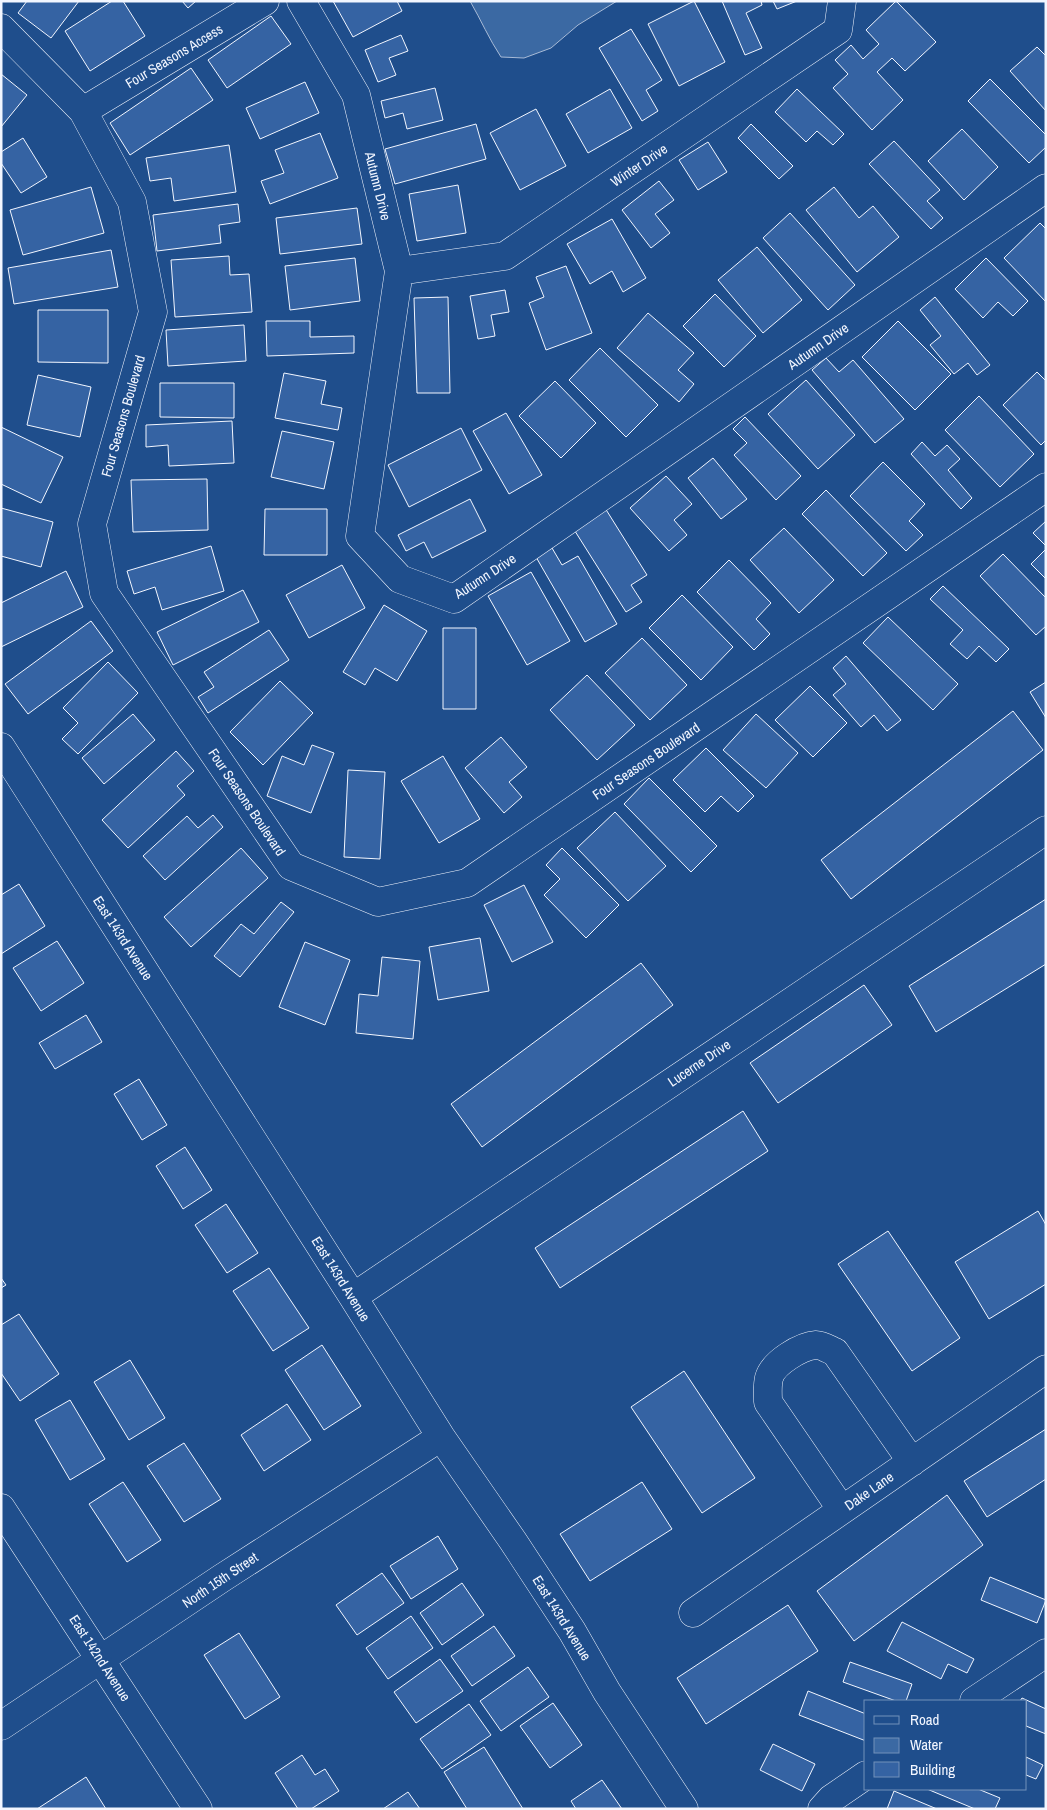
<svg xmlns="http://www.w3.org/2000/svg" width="1047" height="1810" viewBox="0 0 1047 1810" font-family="'Archivo Narrow',sans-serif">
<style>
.water{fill:#3b69a3;stroke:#a8bbd7}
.building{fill:#3563a3;stroke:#f2f6ff}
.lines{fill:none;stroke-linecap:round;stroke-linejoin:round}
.minor-casing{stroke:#f2f6ff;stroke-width:29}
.minor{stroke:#1f4e8c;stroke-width:28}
.labels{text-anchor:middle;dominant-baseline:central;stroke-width:4;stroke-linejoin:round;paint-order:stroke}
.street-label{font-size:14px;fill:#f2f6ff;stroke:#1f4e8c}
</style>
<rect width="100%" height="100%" fill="#1f4e8c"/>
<path class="water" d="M 470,1 L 617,1 L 578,25 L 551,48 L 524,58 L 501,57 C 489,39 481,20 470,1 Z"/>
<path class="building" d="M 27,1 L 79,1 L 51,38 L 18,13 Z
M 112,1 L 123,1 L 145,36 L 90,71 L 65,31 Z
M 182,1 L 196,1 L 188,8 Z
M 333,1 L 397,1 L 402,11 L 353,37 Z
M 694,1 L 725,62 L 679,86 L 648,24 Z
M 722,1 L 761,1 L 762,5 L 746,13 L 762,48 L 745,55 Z
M 773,1 L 797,1 L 777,9 Z
M 896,1 L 936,42 L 905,71 L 892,58 L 877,72 L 903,100 L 872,130 L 833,88 L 848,74 L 835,60 L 851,45 L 863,59 L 879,44 L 866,30 Z
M 271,16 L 291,44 L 227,88 L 208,60 Z
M 631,29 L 662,80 L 646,90 L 658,111 L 642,121 L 599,48 Z
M 401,35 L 408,51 L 389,58 L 396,75 L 378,82 L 365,50 Z
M 1037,47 L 1046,56 L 1046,111 L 1010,71 Z
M 191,68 L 213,100 L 130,155 L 110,123 Z
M 1,74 L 27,95 L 1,127 Z
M 990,79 L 1046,135 L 1046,147 L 1029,163 L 968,101 Z
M 305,82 L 319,113 L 260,139 L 246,108 Z
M 435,88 L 443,120 L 407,129 L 403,113 L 385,118 L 381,101 Z
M 610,89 L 632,128 L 588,153 L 566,114 Z
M 797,89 L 844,134 L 833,145 L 817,131 L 806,142 L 775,112 Z
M 536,109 L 566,166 L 520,190 L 490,133 Z
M 476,124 L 486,159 L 395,184 L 385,149 Z
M 751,124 L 793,166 L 779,179 L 738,138 Z
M 962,129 L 998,167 L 964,200 L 928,161 Z
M 320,133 L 338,178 L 270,204 L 261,181 L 284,173 L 275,150 Z
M 23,138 L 47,177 L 21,193 L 1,163 L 1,152 Z
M 894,141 L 940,190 L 927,201 L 943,218 L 931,229 L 869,164 Z
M 708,142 L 727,172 L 698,190 L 679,160 Z
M 229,145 L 236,192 L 174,201 L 171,178 L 150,181 L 146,158 Z
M 659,181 L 674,200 L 655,214 L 670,233 L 651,248 L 622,210 Z
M 458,185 L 466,233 L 417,241 L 409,194 Z
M 91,187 L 104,233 L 23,255 L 10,210 Z
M 834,187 L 859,218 L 873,206 L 899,237 L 857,272 L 806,210 Z
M 238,204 L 240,222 L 219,225 L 221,243 L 157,251 L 153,215 Z
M 357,208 L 362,244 L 280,254 L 276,218 Z
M 790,213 L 855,285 L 828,310 L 763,238 Z
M 612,219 L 646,278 L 623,292 L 612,271 L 590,284 L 567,244 Z
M 1040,223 L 1046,229 L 1046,302 L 1004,258 Z
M 757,247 L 802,300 L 763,333 L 718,280 Z
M 111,250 L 118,287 L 14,304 L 8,268 Z
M 229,256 L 230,275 L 249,274 L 252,312 L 175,317 L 171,260 Z
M 355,258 L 360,301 L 290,310 L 285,266 Z
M 986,258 L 1028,301 L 1013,316 L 998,302 L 983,318 L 955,289 Z
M 566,266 L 592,333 L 546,350 L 529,303 L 544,297 L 536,277 Z
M 505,290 L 509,312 L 491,315 L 495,336 L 478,339 L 470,296 Z
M 715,294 L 756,336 L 724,367 L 683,326 Z
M 448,297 L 450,393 L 417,393 L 414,298 Z
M 935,297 L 990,365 L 977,375 L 968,363 L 954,374 L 930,345 L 941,336 L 920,310 Z
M 38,310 L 108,310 L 108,363 L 38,362 Z
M 648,313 L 694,353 L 678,370 L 694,384 L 679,402 L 617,348 Z
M 266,321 L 310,321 L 310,337 L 354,336 L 354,353 L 267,356 Z
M 898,321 L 951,374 L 915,410 L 862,357 Z
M 244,325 L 246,361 L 168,366 L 166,330 Z
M 600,348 L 658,405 L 626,437 L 569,380 Z
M 826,358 L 839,372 L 853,360 L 904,419 L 875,443 L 812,370 Z
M 1037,372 L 1046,381 L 1046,440 L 1041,445 L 1003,405 Z
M 284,373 L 326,381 L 321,404 L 342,408 L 338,430 L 275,418 Z
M 38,375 L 91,387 L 80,437 L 27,425 Z
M 806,380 L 855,435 L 818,469 L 768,414 Z
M 555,381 L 596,423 L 561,458 L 519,416 Z
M 160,383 L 234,383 L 234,418 L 160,417 Z
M 979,396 L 1034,454 L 1000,487 L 945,430 Z
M 506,413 L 542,475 L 509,494 L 473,431 Z
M 745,417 L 801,476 L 776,500 L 734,455 L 747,443 L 733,429 Z
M 232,421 L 234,463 L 169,466 L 168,445 L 146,447 L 146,425 Z
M 1,427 L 63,457 L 41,503 L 1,484 Z
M 461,428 L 482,470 L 409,507 L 388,465 Z
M 282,431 L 334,442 L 324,489 L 271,477 Z
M 922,442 L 935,456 L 947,445 L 960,459 L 948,470 L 972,498 L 961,509 L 911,454 Z
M 713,458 L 747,499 L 721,519 L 688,478 Z
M 883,462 L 925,504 L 909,521 L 923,535 L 906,551 L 850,496 Z
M 666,476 L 692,504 L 674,520 L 687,535 L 669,551 L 630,508 Z
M 207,479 L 208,530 L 133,532 L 131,480 Z
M 826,490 L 887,553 L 863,576 L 802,514 Z
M 470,499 L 486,531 L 432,558 L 424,542 L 406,551 L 398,535 Z
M 1,508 L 53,522 L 41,567 L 1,556 Z
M 605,508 L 647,575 L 631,585 L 642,602 L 626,612 L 573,528 Z
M 265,509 L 327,509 L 327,555 L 264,555 Z
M 1046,521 L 1046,546 L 1033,533 Z
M 784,528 L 834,580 L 799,613 L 750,560 Z
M 211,546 L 224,591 L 162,610 L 155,587 L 134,594 L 127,571 Z
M 552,548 L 562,565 L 578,556 L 617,624 L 585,642 L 536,557 Z
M 1046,549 L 1046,579 L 1031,564 Z
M 1003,554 L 1046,598 L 1046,626 L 1036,635 L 980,576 Z
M 729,560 L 771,603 L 756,619 L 770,634 L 754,650 L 697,592 Z
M 342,565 L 365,608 L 309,638 L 286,595 Z
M 66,571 L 83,607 L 1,647 L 1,603 Z
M 531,572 L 570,641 L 527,665 L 488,596 Z
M 943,586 L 1009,649 L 996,662 L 979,646 L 967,659 L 950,644 L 963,630 L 930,599 Z
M 243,590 L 259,622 L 173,665 L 157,632 Z
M 682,595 L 733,647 L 701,680 L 649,628 Z
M 384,605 L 427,631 L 397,681 L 375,668 L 365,685 L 343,672 Z
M 888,617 L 958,684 L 933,710 L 863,643 Z
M 91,621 L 113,651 L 28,714 L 5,684 Z
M 443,628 L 476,628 L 476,709 L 443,709 Z
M 269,630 L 289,660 L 208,713 L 198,697 L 214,687 L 204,672 Z
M 642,638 L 687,685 L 650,720 L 605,673 Z
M 846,656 L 901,720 L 887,731 L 874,715 L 861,727 L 833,695 L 846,684 L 833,668 Z
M 108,662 L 138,693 L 78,754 L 62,739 L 78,723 L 63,708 Z
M 587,675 L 635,725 L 597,760 L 550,710 Z
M 280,681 L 313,713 L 263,765 L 230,732 Z
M 1046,682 L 1046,718 L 1030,692 Z
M 810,686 L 847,723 L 813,757 L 775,720 Z
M 1013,711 L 1043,750 L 851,899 L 821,860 Z
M 133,714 L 155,740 L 104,784 L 82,758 Z
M 756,714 L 798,753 L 766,788 L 723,750 Z
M 501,737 L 527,767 L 509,782 L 522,797 L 504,813 L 465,768 Z
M 312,745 L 334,753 L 311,813 L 267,796 L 282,756 L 304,765 Z
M 706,748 L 754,796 L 738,812 L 721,796 L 705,812 L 673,780 Z
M 176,751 L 194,771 L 177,786 L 185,795 L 128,848 L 102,820 Z
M 443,756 L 480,819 L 439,843 L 401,781 Z
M 348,770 L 385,772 L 380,859 L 344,857 Z
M 649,778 L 717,846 L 691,872 L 624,804 Z
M 615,812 L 666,866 L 628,901 L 577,848 Z
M 213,815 L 223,827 L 165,880 L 143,856 L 187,816 L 198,828 Z
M 241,848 L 268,878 L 191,947 L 164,917 Z
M 562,848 L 619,905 L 586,938 L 544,895 L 560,879 L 546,865 Z
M 19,884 L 45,926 L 1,954 L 1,895 Z
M 524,885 L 553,942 L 512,962 L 484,905 Z
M 1046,899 L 1046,964 L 936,1032 L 909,986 Z
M 281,902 L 294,912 L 240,977 L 214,956 L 241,924 L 254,934 Z
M 480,938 L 489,991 L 438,1000 L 429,947 Z
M 57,941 L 84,983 L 41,1011 L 13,968 Z
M 305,942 L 350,960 L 325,1025 L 279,1007 Z
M 382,957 L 420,961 L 413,1039 L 356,1033 L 359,994 L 378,996 Z
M 641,963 L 673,1005 L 482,1147 L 451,1104 Z
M 864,985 L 892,1025 L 778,1103 L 750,1063 Z
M 86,1015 L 102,1042 L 55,1069 L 39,1043 Z
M 139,1079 L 167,1125 L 142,1140 L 114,1094 Z
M 743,1111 L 768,1151 L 560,1288 L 535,1248 Z
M 185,1147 L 212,1190 L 183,1209 L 156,1166 Z
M 226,1204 L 258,1253 L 227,1273 L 195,1225 Z
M 1038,1211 L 1046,1225 L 1046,1284 L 989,1319 L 955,1262 Z
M 888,1231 L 960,1338 L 912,1371 L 838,1264 Z
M 269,1268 L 309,1328 L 273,1351 L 233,1291 Z
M 1,1278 L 6,1285 L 1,1288 Z
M 19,1314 L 59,1374 L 20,1401 L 1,1373 L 1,1325 Z
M 322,1345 L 361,1406 L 324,1430 L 285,1370 Z
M 130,1360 L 165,1418 L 129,1440 L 94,1382 Z
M 684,1371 L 755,1478 L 702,1513 L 631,1407 Z
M 70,1400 L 105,1459 L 70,1480 L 35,1420 Z
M 287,1404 L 311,1440 L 264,1471 L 241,1435 Z
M 1046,1429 L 1046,1479 L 987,1517 L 964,1481 Z
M 184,1443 L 221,1499 L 184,1522 L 147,1466 Z
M 123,1482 L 161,1540 L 127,1562 L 89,1504 Z
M 642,1482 L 672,1529 L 590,1581 L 560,1534 Z
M 947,1495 L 983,1545 L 854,1641 L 817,1591 Z
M 438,1536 L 458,1569 L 411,1599 L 390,1566 Z
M 382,1573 L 404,1603 L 357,1635 L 336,1605 Z
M 990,1577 L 1046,1600 L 1037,1623 L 981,1600 Z
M 462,1583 L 484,1615 L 442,1645 L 420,1613 Z
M 788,1605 L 818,1651 L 706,1724 L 677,1678 Z
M 411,1616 L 433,1648 L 388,1679 L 366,1648 Z
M 902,1622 L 974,1659 L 967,1673 L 948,1664 L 941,1679 L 887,1651 Z
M 494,1626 L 515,1656 L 472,1686 L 451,1656 Z
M 239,1633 L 280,1697 L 245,1719 L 204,1655 Z
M 440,1659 L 463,1691 L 416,1723 L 394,1692 Z
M 850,1662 L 912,1684 L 906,1701 L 896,1701 L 843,1682 Z
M 528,1667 L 549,1697 L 501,1731 L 480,1701 Z
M 808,1691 L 866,1714 L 866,1741 L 799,1715 Z
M 1022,1698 L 1046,1709 L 1046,1734 L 1026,1726 L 1026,1701 L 1020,1701 Z
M 553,1703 L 582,1745 L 550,1768 L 520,1726 Z
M 469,1704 L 491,1735 L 442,1769 L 420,1739 Z
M 773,1744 L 815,1764 L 802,1791 L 760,1770 Z
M 484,1747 L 523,1809 L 467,1809 L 444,1772 Z
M 302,1755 L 315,1775 L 325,1769 L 339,1791 L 311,1809 L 298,1809 L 275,1773 Z
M 1026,1757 L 1043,1765 L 1036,1779 L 1026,1775 Z
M 86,1777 L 106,1809 L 37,1809 Z
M 602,1780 L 622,1809 L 576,1809 L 571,1801 Z
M 927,1789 L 978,1789 L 1000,1798 L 995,1809 L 975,1809 Z
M 894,1791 L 937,1809 L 887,1809 Z
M 408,1792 L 420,1809 L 383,1809 Z"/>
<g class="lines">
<defs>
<path id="minor" d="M 301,1 L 356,95 L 399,271 L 360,536 L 400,579 L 454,599 L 1046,188
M 1,28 L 83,111 L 132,202 L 153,312 L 92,524 L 104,593 L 291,866 L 378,902 L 467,883 L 1046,487
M 83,111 L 265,1
M 399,271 L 505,256 L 838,30 L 842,1
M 1,747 L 353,1297 L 441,1437 L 513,1541 L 572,1631 L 607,1692 L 684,1809
M 353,1297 L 1046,830
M 1,1508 L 198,1809
M 842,1510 L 768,1402 C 768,1394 767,1386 769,1378 C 773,1363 801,1346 816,1345 C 822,1345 830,1350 835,1352 L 912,1462
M 693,1613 L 1046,1369
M 974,1701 L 1046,1653
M 1,1726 L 222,1578 L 441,1437
M 822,1809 L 831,1799 L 866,1775"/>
</defs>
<use href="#minor" class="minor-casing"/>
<use href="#minor" class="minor"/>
</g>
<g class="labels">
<g class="street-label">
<text transform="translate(174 56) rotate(-31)">Four Seasons Access</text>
<text transform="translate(639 165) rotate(-34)">Winter Drive</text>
<text transform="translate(378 186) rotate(76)">Autumn Drive</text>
<text transform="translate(818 346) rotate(-35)">Autumn Drive</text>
<text transform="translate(123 416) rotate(-74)">Four Seasons Boulevard</text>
<text transform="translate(485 576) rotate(-33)">Autumn Drive</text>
<text transform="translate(646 761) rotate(-34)">Four Seasons Boulevard</text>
<text transform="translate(247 802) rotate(56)">Four Seasons Boulevard</text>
<text transform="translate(123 938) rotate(57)">East 143rd Avenue</text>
<text transform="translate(699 1063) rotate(-34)">Lucerne Drive</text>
<text transform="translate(341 1279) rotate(58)">East 143rd Avenue</text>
<text transform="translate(869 1491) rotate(-35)">Dake Lane</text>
<text transform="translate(220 1580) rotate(-34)">North 15th Street</text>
<text transform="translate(562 1618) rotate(58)">East 143rd Avenue</text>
<text transform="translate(100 1658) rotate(57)">East 142nd Avenue</text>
</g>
</g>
<rect width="1047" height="1810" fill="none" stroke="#f2f6ff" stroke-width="5"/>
<rect x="864" y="1700" width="162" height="90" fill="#1f4e8c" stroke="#7391ba"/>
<rect x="874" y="1716" width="25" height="8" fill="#1f4e8c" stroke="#7391ba"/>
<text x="910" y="1725" font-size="15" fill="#f2f6ff">Road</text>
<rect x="874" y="1738" width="25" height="15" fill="#3b69a3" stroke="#7391ba"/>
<text x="910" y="1750" font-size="15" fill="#f2f6ff">Water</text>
<rect x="874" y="1762" width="25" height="15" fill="#3563a3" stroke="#7391ba"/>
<text x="910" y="1775" font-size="15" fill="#f2f6ff">Building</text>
</svg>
